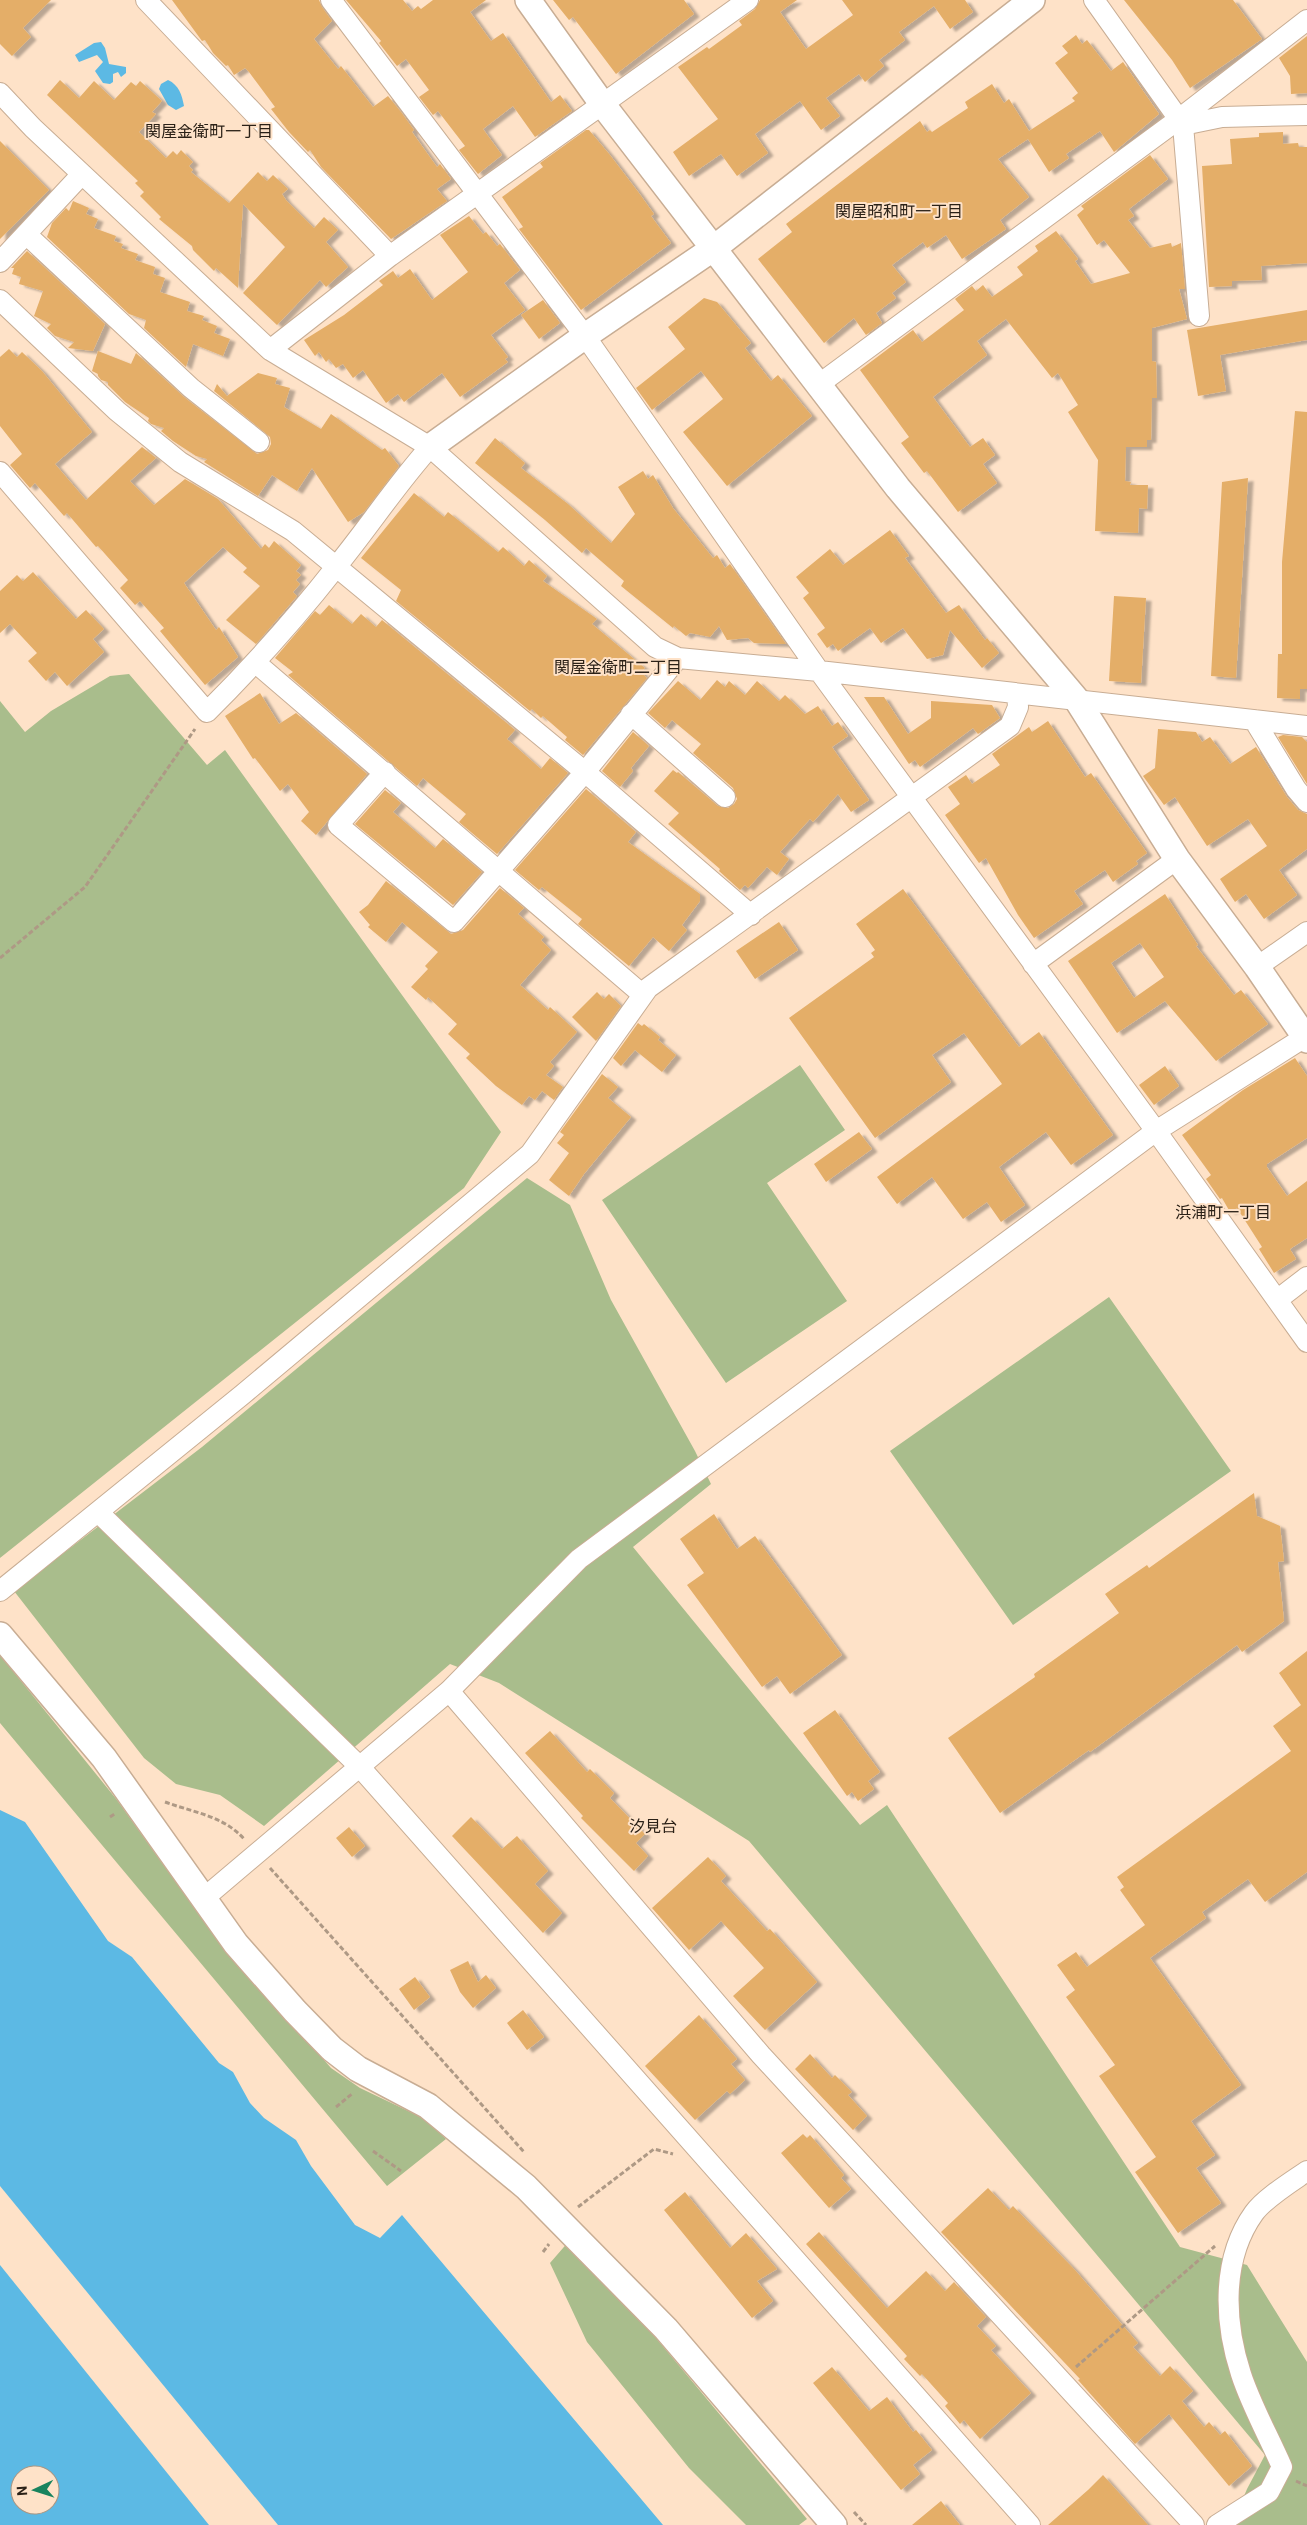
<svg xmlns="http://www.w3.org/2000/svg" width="1307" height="2525" viewBox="0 0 1307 2525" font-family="Roboto,'Noto Sans JP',sans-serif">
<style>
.green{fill:#a9bd8c}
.water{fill:#5cb9e4;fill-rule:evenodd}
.pier{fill:#fee2c8}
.building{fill:#e4ae68;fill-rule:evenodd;filter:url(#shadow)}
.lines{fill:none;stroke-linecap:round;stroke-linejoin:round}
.minor-casing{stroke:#c8ad94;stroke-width:22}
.tertiary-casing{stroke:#c8ad94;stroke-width:28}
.path{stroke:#ae9985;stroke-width:3;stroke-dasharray:5 2.5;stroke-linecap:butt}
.minor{stroke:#fff;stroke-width:20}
.tertiary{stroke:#fff;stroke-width:25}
.labels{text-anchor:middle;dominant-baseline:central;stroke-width:4;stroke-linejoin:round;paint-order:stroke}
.neighbourhood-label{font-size:16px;fill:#2b2117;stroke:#fee2c8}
</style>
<defs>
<filter id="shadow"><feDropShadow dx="5.5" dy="3" stdDeviation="1" flood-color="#0004"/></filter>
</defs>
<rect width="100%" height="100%" fill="#fee2c8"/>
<path class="green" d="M 129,674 L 207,765 L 225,750 L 501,1132 L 464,1188 L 0,1558 L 0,701 L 25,732 L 51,711 L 110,676 Z
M 800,1065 L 845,1130 L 767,1183 L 847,1301 L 726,1383 L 602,1200 Z
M 527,1178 L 570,1205 L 611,1300 L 695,1451 L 711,1484 L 633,1547 L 860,1825 L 887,1805 L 1180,2247 L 1247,2265 L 1307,2362 L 1307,2525 L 1232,2525 L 1247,2489 L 1265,2455 L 749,1841 L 499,1683 L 450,1664 L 264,1826 L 220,1795 L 176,1784 L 144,1758 L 14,1591 L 202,1447 Z
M 1109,1297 L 1231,1471 L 1013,1625 L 890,1451 Z
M 0,1655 L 117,1800 L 203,1920 L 331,2068 L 360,2088 L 425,2119 L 446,2139 L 387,2186 L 0,1723 Z
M 570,2240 L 631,2308 L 807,2519 L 799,2525 L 746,2525 L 689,2468 L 587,2342 L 550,2263 Z"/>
<path class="water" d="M 101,42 L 105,48 L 109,64 L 126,67 L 126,73 L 121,77 L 118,72 L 113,74 L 113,82 L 110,84 L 103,83 L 95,71 L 103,62 L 97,55 L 79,62 L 75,55 L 94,43 Z
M 168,80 C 179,85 182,95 184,106 L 176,110 L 168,105 L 159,89 L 161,84 Z
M 0,1810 L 25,1822 L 108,1941 L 132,1957 L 219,2063 L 233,2072 L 250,2103 L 264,2118 L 296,2140 L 311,2166 L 355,2225 L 380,2238 L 402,2215 L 663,2525 L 0,2525 ZM 20,2475 L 50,2475 L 50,2505 L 20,2505 Z"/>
<path class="pier" d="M 0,2186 L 278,2525 L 209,2525 L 0,2265 Z"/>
<path class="building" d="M 0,0 L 51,0 L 23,28 L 31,37 L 12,56 L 0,44 Z
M 172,0 L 319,0 L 322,7 L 332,21 L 314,39 L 338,69 L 341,66 L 373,107 L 388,96 L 401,112 L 414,130 L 412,132 L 437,167 L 440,164 L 451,179 L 437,189 L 447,201 L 391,239 L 321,167 L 310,150 L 308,152 L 289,132 L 271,109 L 275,107 L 249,72 L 245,68 L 234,75 L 228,65 L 226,66 L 213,53 L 205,40 L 202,41 Z
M 346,0 L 403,0 L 412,11 L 418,6 L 421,9 L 433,0 L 486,0 L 470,12 L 491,41 L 503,33 L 551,102 L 560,95 L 572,111 L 535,137 L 513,106 L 483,129 L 502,155 L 478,174 L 459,150 L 465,146 L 438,111 L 433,115 L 419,97 L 429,90 L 406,59 L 397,66 L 379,43 L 381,41 Z
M 553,0 L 684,0 L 694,14 L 616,74 L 573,17 L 569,20 Z
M 760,0 L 797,0 L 780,12 L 806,49 L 853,15 L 842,0 L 965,0 L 973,12 L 950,29 L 934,6 L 899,32 L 905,40 L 879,60 L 884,66 L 865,82 L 859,74 L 826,98 L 840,116 L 821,130 L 800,101 L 755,134 L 768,153 L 737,176 L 721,154 L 689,176 L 673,152 L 718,119 L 678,67 L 707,47 L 709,49 L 742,25 L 739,21 L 755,9 Z
M 1124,0 L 1233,0 L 1262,39 L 1190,88 L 1172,60 Z
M 1076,35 L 1082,44 L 1087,40 L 1111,71 L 1123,62 L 1159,114 L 1114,152 L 1100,131 L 1066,154 L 1069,158 L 1049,172 L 1028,139 L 998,159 L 1029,197 L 1000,220 L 1006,229 L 962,259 L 946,235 L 927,248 L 923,242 L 892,265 L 906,282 L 892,293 L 896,298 L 876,313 L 882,323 L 866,335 L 854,318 L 824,343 L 758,259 L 792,232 L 786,224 L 920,121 L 927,132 L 930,130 L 932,132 L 968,108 L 965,102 L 992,84 L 1004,103 L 1009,99 L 1029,131 L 1075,101 L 1072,98 L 1078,93 L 1055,63 L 1068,53 L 1062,46 Z
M 1307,36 L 1307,93 L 1291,94 L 1290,76 L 1279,58 Z
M 60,80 L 79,98 L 94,81 L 114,100 L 131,82 L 136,86 L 140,81 L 162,101 L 152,112 L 156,114 L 139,132 L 166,158 L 173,151 L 177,155 L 181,150 L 193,162 L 189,166 L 193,170 L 191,172 L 229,203 L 258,172 L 267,181 L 273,175 L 288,189 L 282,194 L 286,200 L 314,228 L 324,217 L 338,230 L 326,242 L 348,267 L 326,287 L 320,280 L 277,325 L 243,293 L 285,247 L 243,204 L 238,288 L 216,268 L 214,271 L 193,250 L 192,246 L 159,219 L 161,217 L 140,196 L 144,192 L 135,183 L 138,181 L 47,95 Z
M 586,130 L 589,130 L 610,155 L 639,193 L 654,214 L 651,216 L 671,243 L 581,310 L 519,229 L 523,227 L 502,197 L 543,167 L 540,163 Z
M 1283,132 L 1283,144 L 1298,143 L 1299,147 L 1307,147 L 1307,263 L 1261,266 L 1262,280 L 1232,281 L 1232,286 L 1209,287 L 1202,166 L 1232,164 L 1230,139 L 1259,137 L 1259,133 Z
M 0,141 L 49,190 L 0,239 Z
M 1150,155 L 1168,179 L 1129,209 L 1134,216 L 1128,220 L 1150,248 L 1171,243 L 1172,247 L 1181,243 L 1185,289 L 1179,289 L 1187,319 L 1152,328 L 1152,361 L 1156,362 L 1157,398 L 1152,398 L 1151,440 L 1147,440 L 1147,447 L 1126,447 L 1125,481 L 1131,482 L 1130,485 L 1148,485 L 1147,509 L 1139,508 L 1138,533 L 1095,531 L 1098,460 L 1068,412 L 1078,405 L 1058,373 L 1052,378 L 1006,319 L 977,341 L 987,355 L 933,397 L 970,447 L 983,438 L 995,455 L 983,464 L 997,483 L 958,512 L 927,471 L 924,473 L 901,443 L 909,437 L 860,370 L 913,330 L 922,342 L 964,310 L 955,299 L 972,286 L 976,291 L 983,285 L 992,297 L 1023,275 L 1017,267 L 1038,251 L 1035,246 L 1056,231 L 1078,259 L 1075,261 L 1091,284 L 1130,273 L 1104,240 L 1097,245 L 1077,215 L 1084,209 L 1081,206 Z
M 73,201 L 89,208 L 86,214 L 98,219 L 94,228 L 116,236 L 114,241 L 123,244 L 121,248 L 138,254 L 135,260 L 155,267 L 153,274 L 165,278 L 160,292 L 190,302 L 187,311 L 204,316 L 202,320 L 217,326 L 214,333 L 230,339 L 223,356 L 193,344 L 186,367 L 144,328 L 146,320 L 129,314 L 47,237 L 52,223 L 66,208 L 69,211 Z
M 469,216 L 483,234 L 486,232 L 497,246 L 500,244 L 520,270 L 504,283 L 525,310 L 491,335 L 508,357 L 505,359 L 508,362 L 460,397 L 442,373 L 404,402 L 398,394 L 386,403 L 363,370 L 353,378 L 343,364 L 336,368 L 329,359 L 326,362 L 319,352 L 315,356 L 304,340 L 344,315 L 383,285 L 379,281 L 393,271 L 398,278 L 410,269 L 432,300 L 468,272 L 440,235 Z
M 27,251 L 105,324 L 93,351 L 68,348 L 74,342 L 55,336 L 47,328 L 51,324 L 34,316 L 43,291 L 19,284 L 21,277 L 12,274 L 14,268 L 11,268 Z
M 704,298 L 717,302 L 751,343 L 745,348 L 771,381 L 778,375 L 812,416 L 727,486 L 683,432 L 723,399 L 701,371 L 652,410 L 636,388 L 685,349 L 668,327 Z
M 543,300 L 560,323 L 539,339 L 521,315 Z
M 1307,310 L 1307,340 L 1220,355 L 1226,391 L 1198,396 L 1187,330 Z
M 9,349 L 17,357 L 22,352 L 42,371 L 92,432 L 55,464 L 86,500 L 142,447 L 156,458 L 130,481 L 154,505 L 185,479 L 218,499 L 261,549 L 265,544 L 269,548 L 274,541 L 301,565 L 296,571 L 301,575 L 296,580 L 300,584 L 293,592 L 297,596 L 256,644 L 226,620 L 260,586 L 243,572 L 247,568 L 223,547 L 184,583 L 216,630 L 219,627 L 238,657 L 205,685 L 160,631 L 164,628 L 140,601 L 135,605 L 120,588 L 128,580 L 98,546 L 96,547 L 67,513 L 64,516 L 35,483 L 30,488 L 10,465 L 22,454 L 0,426 L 0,357 Z
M 98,351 L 131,364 L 136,353 L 184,397 L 257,454 L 268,450 L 271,444 L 270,437 L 214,391 L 217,384 L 227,396 L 258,373 L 277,378 L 275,384 L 290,388 L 284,407 L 321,429 L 331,414 L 382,450 L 385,448 L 399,466 L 364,512 L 348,522 L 312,468 L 297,491 L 272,475 L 258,496 L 204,462 L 207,459 L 196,456 L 173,441 L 161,431 L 164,428 L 151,424 L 148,421 L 149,418 L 125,402 L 108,385 L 108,382 L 101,380 L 98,376 L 98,374 L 92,371 Z
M 1295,411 L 1307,412 L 1307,689 L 1300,689 L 1300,699 L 1277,698 L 1278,654 L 1282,654 L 1282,562 Z
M 495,438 L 525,463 L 521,468 L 568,504 L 611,543 L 635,514 L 618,487 L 643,471 L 648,479 L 653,475 L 673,508 L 713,558 L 717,555 L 725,568 L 730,564 L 786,644 L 754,643 L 748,638 L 727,640 L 719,626 L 710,637 L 690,633 L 686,636 L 674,626 L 673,628 L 621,586 L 624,581 L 586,548 L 582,553 L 545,520 L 475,463 Z
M 1248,478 L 1236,678 L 1211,676 L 1222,482 Z
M 414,493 L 444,517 L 448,512 L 498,552 L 503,547 L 524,566 L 529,560 L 547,576 L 543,581 L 597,619 L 592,624 L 645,668 L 641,672 L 647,678 L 583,755 L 565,740 L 567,737 L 543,716 L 541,718 L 532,709 L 530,711 L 396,601 L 401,590 L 361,558 Z
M 890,530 L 909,556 L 905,558 L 946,613 L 959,605 L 985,640 L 987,638 L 999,653 L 982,668 L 950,630 L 943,655 L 927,659 L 903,628 L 881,643 L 870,628 L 838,651 L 833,644 L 827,648 L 817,634 L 825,628 L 803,598 L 809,593 L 796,577 L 830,549 L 843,565 Z
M 33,572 L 76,619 L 86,610 L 104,629 L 93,639 L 104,652 L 67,686 L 55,672 L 46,681 L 28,661 L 37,653 L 10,624 L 0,633 L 0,591 L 17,575 L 23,581 Z
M 1114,596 L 1146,598 L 1141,683 L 1109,681 Z
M 329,605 L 352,624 L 361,614 L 376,627 L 382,620 L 515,730 L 507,739 L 541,769 L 550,758 L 568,773 L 497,854 L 459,822 L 466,814 L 423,778 L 417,786 L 288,675 L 293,672 L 275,658 L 315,611 L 320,615 Z
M 717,680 L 725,687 L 729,681 L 745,695 L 757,681 L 779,701 L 785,695 L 805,714 L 818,706 L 832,726 L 838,722 L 848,736 L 832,747 L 869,800 L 851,812 L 838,794 L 813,822 L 810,819 L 780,852 L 789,859 L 777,875 L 767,867 L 748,888 L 745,885 L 740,890 L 719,871 L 720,869 L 668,824 L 679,813 L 654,791 L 673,770 L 677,773 L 678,772 L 718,806 L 728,808 L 734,804 L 737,799 L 733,788 L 693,753 L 701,744 L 672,720 L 665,728 L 648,713 L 678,681 L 700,700 Z
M 260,693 L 279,724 L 296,713 L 367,774 L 316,835 L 301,821 L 309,812 L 288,784 L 280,791 L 255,758 L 253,759 L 225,716 Z
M 864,697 L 884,697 L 908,734 L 931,718 L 931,701 L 992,705 L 1000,718 L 978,734 L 973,728 L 920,767 L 915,760 L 909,764 Z
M 1048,721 L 1085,777 L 1091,773 L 1147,853 L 1136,861 L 1138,864 L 1113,882 L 1105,870 L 1074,891 L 1083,904 L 1034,938 L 1018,915 L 986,858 L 979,863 L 945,815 L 960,804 L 948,787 L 966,775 L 972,784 L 1000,765 L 992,754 L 1029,727 L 1032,732 Z
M 1158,729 L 1196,732 L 1202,742 L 1210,737 L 1230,764 L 1256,747 L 1287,797 L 1298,810 L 1307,814 L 1307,849 L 1279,870 L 1297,895 L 1264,919 L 1246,894 L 1235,902 L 1220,879 L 1267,846 L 1248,819 L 1207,846 L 1175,797 L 1164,805 L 1143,776 L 1155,768 Z
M 633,732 L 649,746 L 631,768 L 633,771 L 620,787 L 602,771 Z
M 1283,735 L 1302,737 L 1307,742 L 1307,784 L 1278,737 Z
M 586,789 L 636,832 L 628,842 L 700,894 L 700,901 L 682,925 L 687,930 L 669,951 L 653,937 L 629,966 L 578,924 L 582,919 L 542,887 L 539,890 L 515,870 Z
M 385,790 L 401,803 L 393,812 L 435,848 L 443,839 L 482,872 L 453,905 L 355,824 Z
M 386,881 L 451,934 L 463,930 L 500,888 L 524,908 L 518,914 L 544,937 L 541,940 L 551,950 L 520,985 L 548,1010 L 550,1007 L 577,1032 L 550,1062 L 554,1066 L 546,1075 L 563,1087 L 554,1100 L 542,1091 L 535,1100 L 529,1096 L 522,1105 L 496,1086 L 466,1058 L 470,1054 L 448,1034 L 457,1024 L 428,997 L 426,1000 L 411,987 L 428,969 L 425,966 L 438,952 L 402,922 L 386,942 L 368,927 L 370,925 L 359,912 L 368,905 Z
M 903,889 L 1019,1047 L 1039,1032 L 1113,1135 L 1071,1165 L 1046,1132 L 999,1167 L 1025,1205 L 1001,1222 L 987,1202 L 963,1219 L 932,1177 L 897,1204 L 877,1177 L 1002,1084 L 964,1033 L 932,1055 L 951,1082 L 875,1138 L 789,1018 L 874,957 L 871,953 L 875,950 L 856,924 Z
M 1165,894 L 1198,945 L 1196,946 L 1234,995 L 1241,990 L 1268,1024 L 1216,1061 L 1165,1001 L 1117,1033 L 1068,961 ZM 1140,943 L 1164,977 L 1134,998 L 1111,963 Z
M 779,922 L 798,950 L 755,979 L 736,951 Z
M 597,992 L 604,999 L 609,994 L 621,1006 L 596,1041 L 572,1017 Z
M 638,1023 L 642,1026 L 644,1024 L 660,1037 L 658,1040 L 676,1055 L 662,1072 L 635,1050 L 621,1066 L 613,1058 Z
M 1295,1058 L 1307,1076 L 1307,1138 L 1267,1164 L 1267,1167 L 1287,1196 L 1307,1181 L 1307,1238 L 1290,1249 L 1296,1259 L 1274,1273 L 1259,1249 L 1262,1247 L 1237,1208 L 1230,1212 L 1222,1198 L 1220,1199 L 1206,1179 L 1211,1175 L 1182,1135 L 1243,1090 Z
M 1165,1066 L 1179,1086 L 1154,1105 L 1139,1085 Z
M 602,1074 L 618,1087 L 608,1098 L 631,1117 L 584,1174 L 569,1196 L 549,1180 L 569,1153 L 557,1143 L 564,1135 L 560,1132 Z
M 859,1132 L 872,1149 L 826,1182 L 814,1164 Z
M 1254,1493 L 1257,1516 L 1280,1526 L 1284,1561 L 1278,1562 L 1284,1621 L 1242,1652 L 1237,1645 L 1090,1752 L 1089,1750 L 1000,1813 L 948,1738 L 1035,1677 L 1034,1674 L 1119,1613 L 1105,1594 L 1147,1565 L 1149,1568 Z
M 714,1514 L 737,1549 L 755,1536 L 842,1655 L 790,1694 L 777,1676 L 762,1687 L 687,1585 L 704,1573 L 680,1539 Z
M 1307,1651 L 1307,1872 L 1265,1902 L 1248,1879 L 1202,1912 L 1206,1918 L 1150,1958 L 1241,2085 L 1191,2121 L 1215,2155 L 1196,2168 L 1221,2203 L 1178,2233 L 1135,2172 L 1156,2157 L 1099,2076 L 1115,2065 L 1066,1997 L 1075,1990 L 1057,1965 L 1076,1952 L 1087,1967 L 1145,1925 L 1120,1890 L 1124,1887 L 1117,1877 L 1291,1751 L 1273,1726 L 1301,1705 L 1279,1673 Z
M 835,1710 L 880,1772 L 868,1781 L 874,1789 L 858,1801 L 852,1792 L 847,1796 L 803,1733 Z
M 550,1731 L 587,1772 L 590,1769 L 614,1793 L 610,1798 L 645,1834 L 636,1843 L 648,1856 L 634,1871 L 581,1818 L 583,1816 L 525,1753 Z
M 471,1817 L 502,1849 L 517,1836 L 548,1871 L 535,1884 L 562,1913 L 543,1933 L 452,1836 Z
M 349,1827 L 365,1846 L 352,1857 L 336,1838 Z
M 708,1857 L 726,1876 L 721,1881 L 767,1931 L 770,1929 L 817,1982 L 765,2030 L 733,1996 L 764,1968 L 721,1921 L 689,1950 L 652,1908 Z
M 468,1961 L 478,1982 L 486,1975 L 496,1988 L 473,2008 L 460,1992 L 450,1970 Z
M 415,1977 L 430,1997 L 414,2010 L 399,1989 Z
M 523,2010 L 544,2037 L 527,2050 L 507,2023 Z
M 699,2015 L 737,2059 L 731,2064 L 745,2080 L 730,2094 L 727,2091 L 695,2120 L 645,2066 Z
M 810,2054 L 832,2078 L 835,2075 L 852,2092 L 848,2095 L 867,2116 L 853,2130 L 795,2069 Z
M 803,2134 L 807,2138 L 810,2135 L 844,2175 L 841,2178 L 851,2189 L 829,2208 L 781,2153 Z
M 988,2188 L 1009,2210 L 1013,2206 L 1075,2270 L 1138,2343 L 1133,2347 L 1160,2376 L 1170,2366 L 1193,2391 L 1182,2401 L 1204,2427 L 1209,2422 L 1220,2435 L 1225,2431 L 1252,2466 L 1229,2486 L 1169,2414 L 1135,2444 L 1078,2380 L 1080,2379 L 941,2232 Z
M 685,2192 L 730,2248 L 746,2233 L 777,2269 L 757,2281 L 773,2301 L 752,2318 L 664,2210 Z
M 819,2232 L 887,2308 L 926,2271 L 945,2291 L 954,2282 L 986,2317 L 977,2326 L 996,2346 L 991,2350 L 1031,2393 L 980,2439 L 964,2420 L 960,2424 L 945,2406 L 948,2403 L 922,2374 L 920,2376 L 904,2359 L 907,2356 L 806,2244 Z
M 832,2367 L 869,2411 L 887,2397 L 913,2432 L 916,2430 L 932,2450 L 913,2465 L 920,2474 L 901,2490 L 813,2383 Z
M 1103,2475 L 1148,2525 L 1048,2525 L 1088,2490 Z
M 941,2501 L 960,2525 L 912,2525 Z"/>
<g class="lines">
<defs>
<path id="minor" d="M 146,0 L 390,256
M 331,0 L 585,336 L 819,671 L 1156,1131 L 1307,1342
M 1094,0 L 1183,125 L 1222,117 L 1307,115
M 0,93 L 33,128 L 270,350 L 430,447 L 655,647 L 678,658 L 819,671 L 1307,726
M 1183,125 L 1199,316
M 26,234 L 191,388 L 259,442
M 0,262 L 82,174
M 0,300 L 117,411 L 180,462 L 293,531 L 585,772 L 751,915
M 270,350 L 390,256 L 748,0
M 818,385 L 1179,119 L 1307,20
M 0,472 L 207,712 C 253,666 296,618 336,567 C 368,528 396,485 430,447
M 256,663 L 643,995
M 631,714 L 725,797
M 1254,720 L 1296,789 L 1307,802
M 385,772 L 338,825 L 454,922 L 585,772 L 678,658
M 1033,964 L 1177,859
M 1257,967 L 1307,932
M 1277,1300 L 1307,1277
M 98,1512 L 359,1766 L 1030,2525
M 0,1591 L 242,1395 L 530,1154 L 648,988 L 1010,726 L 1018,707 L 1017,694
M 449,1691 L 761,2055 L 1194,2525
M 203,1899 L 449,1691 L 579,1559 L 1156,1131 L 1305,1037
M 1217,2525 L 1269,2492 L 1282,2467 C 1269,2437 1251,2405 1241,2374 C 1224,2322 1221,2259 1254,2213 C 1265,2198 1291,2182 1307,2171"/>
<path id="tertiary" d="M 528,0 L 603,105 L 898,488 L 1077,700 L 1177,859 L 1257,967 L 1307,1040
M 430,447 L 585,336 L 714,248 L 1032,0
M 0,1635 L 104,1758 L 236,1944 L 295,2011 L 332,2049 L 358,2069 L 428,2106 L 526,2187 L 666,2329 L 834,2525"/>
</defs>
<use href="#minor" class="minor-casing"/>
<use href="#tertiary" class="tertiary-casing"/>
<path class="path" d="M 0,958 L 85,887 L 195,729
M 165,1802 C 192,1812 224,1816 244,1839
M 110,1817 L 116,1813
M 270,1868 L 524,2152
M 336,2107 L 353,2093
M 373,2151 L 401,2171
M 578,2207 L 654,2149 L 673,2154
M 543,2252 L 549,2244
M 1076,2367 L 1215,2246
M 1296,2481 L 1307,2486
M 854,2512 L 866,2525"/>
<use href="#minor" class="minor"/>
<use href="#tertiary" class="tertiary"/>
</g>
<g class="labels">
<g class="neighbourhood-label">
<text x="209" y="131">関屋金衛町一丁目</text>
<text x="899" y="211">関屋昭和町一丁目</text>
<text x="618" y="667">関屋金衛町二丁目</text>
<text x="1223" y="1212">浜浦町一丁目</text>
<text x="653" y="1826">汐見台</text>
</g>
</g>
<g transform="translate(35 2490) rotate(266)"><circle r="24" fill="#fee2c8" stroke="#aa9581"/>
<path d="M0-4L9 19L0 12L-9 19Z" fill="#19835e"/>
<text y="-8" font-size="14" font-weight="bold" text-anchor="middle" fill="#2b2117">N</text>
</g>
</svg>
